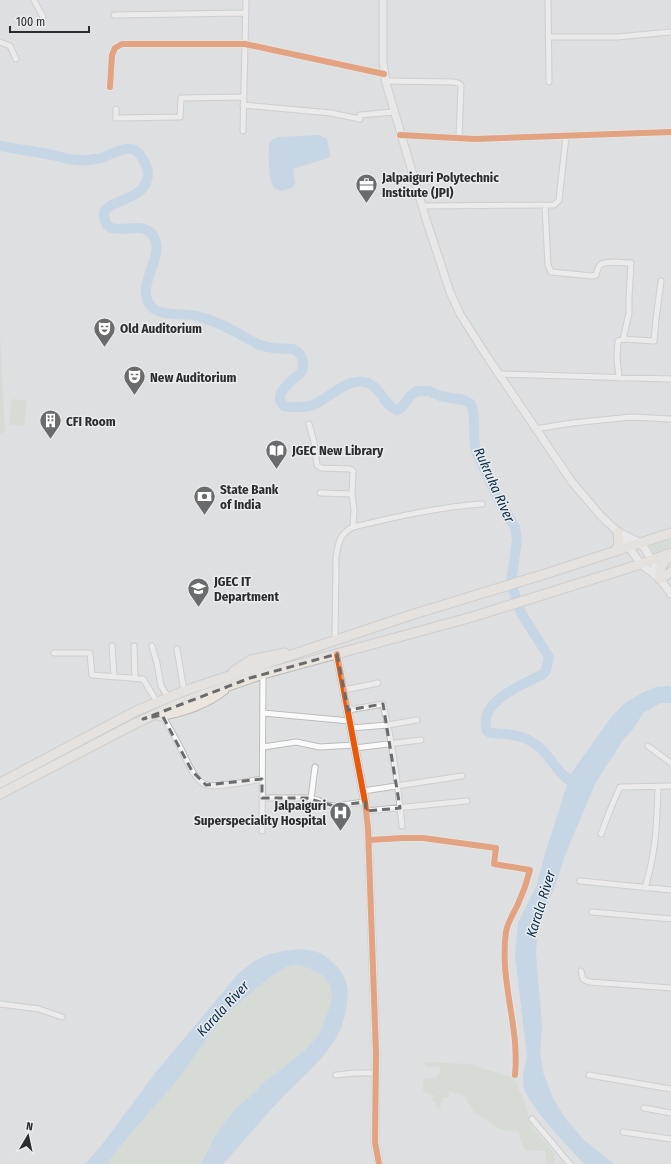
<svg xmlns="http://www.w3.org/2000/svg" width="671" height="1164" viewBox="0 0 671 1164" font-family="'Fira Sans Condensed',sans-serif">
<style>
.green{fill:#ccd8c7}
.water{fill:#abccea}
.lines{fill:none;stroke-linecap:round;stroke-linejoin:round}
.river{stroke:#abccea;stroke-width:10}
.street-casing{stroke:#bbbcbd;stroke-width:7}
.secondary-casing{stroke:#bbbcbd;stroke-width:9}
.highway-casing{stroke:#b9baba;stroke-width:11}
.street{stroke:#fafafa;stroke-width:5}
.secondary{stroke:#f6f4f2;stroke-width:7}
.highway{stroke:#ece5dd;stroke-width:9}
.cycleway-casing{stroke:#eaecee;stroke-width:8}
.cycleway{stroke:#e8590c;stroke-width:6}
.marked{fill:none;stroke:#6a6b6c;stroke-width:3;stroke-dasharray:8 5;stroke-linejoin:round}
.labels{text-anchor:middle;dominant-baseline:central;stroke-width:3;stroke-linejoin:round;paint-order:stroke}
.poi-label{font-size:13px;font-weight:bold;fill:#2b2c2d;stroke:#eaecee;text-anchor:start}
.water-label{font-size:14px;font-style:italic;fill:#072c48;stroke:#eaecee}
</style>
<rect width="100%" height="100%" fill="#dedfe0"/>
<path class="green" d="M 0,333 L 5,431 L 0,434 Z
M 12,399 L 27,401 L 24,426 L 9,425 Z
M 671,536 L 671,546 L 654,553 L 649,544 Z
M 295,965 L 309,968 L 322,975 L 329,983 L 332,995 L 329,1009 L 318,1036 L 303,1052 L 264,1082 L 255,1092 L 235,1109 L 201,1164 L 107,1164 L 131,1133 L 177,1081 L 212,1031 L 229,1012 L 270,977 L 286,967 Z
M 424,1062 L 469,1064 L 514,1078 L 525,1103 L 532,1127 L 555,1154 L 555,1164 L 546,1164 L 545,1151 L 525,1150 L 520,1139 L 519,1132 L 499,1129 L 474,1112 L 464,1096 L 449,1091 L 449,1098 L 442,1098 L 440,1110 L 435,1107 L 436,1103 L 432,1100 L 434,1095 L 423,1092 L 424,1079 L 435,1078 L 440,1073 L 440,1067 L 434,1066 L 429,1068 L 424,1064 Z"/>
<path class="water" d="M 319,135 L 327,139 L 330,156 L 328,158 L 293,169 L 295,184 L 292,188 L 281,191 L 274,188 C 269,181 267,150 270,142 C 272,139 275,138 278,137 Z
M 671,686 L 671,703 L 661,703 L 643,713 L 634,728 L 624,739 L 596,782 L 565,855 L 556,884 L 538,925 L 536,953 L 542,1025 L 540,1052 L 543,1072 L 553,1098 L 565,1118 L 584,1140 L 614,1164 L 584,1164 C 569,1147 531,1109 524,1088 C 522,1078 524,1067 527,1057 L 515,955 L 518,923 L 536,887 L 545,854 L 570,775 L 612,716 L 626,702 L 644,692 L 656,687 Z
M 300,949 C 319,950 326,955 339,969 C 347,979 349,991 347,1003 C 343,1047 307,1071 280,1100 C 260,1121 242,1143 223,1164 L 201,1164 L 218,1131 L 235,1109 L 255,1092 L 264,1082 L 303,1052 L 318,1036 L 329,1009 L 332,995 L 329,983 L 322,975 L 309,968 L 295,965 L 286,967 L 270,977 L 229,1012 L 212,1031 L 177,1081 L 131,1133 L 107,1164 L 85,1164 L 101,1146 L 156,1072 L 238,974 C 259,955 272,952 300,949 Z"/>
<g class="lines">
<path class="river" d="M 0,146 C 16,149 32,151 48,154 C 62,157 75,162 89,160 C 93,159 98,159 101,158 C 111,155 126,144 136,151 C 141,154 145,163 147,168 C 149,174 148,178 146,183 C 137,202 102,201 104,216 C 106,242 139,218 152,234 C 166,252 143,276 146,295 C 147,302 151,308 158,311 C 169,316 184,313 196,316 C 219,321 239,334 259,345 L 273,348 L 293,349 C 302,353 305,361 302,371 C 295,379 270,394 284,406 C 295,408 307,408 317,403 C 331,396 348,378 365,382 C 381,386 383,405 397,410 L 402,407 L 410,396 L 417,391 L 429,391 L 440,396 L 464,400 L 471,404 C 477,418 472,436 476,451 L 500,503 L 515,527 L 517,540 L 511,583 L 521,613 L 549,657 L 546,670 L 543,674 C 523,685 477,701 487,731 L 490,733 C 501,734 511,734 521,737 C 540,742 550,760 562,774 C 567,779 573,783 579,787"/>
<defs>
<path id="street" d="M 34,0 L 43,17
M 548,0 L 549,82
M 114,15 L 246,13
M 549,37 L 617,37 L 671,32
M 0,42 L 10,46 L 16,59
M 385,81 L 453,82 L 458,83 L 461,85 L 459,139
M 110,87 L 112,55 L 115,48 L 122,44 L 245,44 L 384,74
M 243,105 L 331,113 L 360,119 L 360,115 L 394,112
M 116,109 L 116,118 L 180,117 L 181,98 L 243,97
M 243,131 L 246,0
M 400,135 L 475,139 L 671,132
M 422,206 L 554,205 L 559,200 L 566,136
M 545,206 L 548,265 L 551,272 L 592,276 L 596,275 C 597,272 598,267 600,265 C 606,260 624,263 631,263 L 629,297 L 629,313 L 623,339
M 499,374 L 671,379
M 619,378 L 617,358 L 618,341 L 623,339 L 654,341 L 656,319 L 661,281
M 309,424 L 314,442 L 317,465 L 321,468 L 350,469 L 353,471 L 352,494 L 354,510 L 353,527 C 339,534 338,544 336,558 L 335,640
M 535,429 L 572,423 L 631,417 L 671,419
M 320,493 L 352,494
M 353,527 C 395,517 439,507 482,504
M 112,646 L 114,677
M 134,646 L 135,678
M 152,646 L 157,663 L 161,686 L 168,697
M 177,649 L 184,691
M 54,653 L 90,653 L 92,675 L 143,679 L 157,702
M 344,690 L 378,683
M 348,710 L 383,704 C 393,744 398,785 402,826
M 263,713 L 350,721
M 162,715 C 169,727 176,739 182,751 C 187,761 195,782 207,785 C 216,788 251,781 262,779
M 351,728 L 388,725 L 417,720
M 648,746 L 671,763
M 263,747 L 296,742 L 320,747 L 354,745
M 355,748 L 421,740
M 363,791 L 462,776
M 262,798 L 307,798 L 318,800 L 326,805 L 334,806 L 365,802
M 311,799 L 315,767
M 366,811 L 467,801
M 262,831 L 263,674
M 601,834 L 610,810 L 620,787 L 671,786
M 369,840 L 403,838 L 423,838 L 496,848 L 494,864 L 530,870 C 527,882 523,893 518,904 C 514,913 507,923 506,932 C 499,981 520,1027 515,1075
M 580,881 L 671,890
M 645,888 C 656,852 657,823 658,786
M 592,912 L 671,919
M 581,971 L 583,979 L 589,982 L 671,988
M 0,1004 L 39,1009 L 62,1017
M 336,1075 L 355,1073 L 376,1073
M 589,1075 L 671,1089
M 644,1108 L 671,1113
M 532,1119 L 570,1164
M 623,1132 L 671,1139"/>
<path id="secondary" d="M 383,0 L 383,62 L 386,83 L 426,219 L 450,292 L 460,314 L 486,355 L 572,482 L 601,516 L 618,532 L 641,564 L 660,579 L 652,560 L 641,543 L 618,532
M 660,579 L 671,594
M 337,654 L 365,802 L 368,828 L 376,1053 L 375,1142 L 379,1164"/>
<path id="highway" d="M 615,551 L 619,545 L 618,532
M 671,556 C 662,562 659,568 660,579 L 671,572
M 234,671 L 251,660 L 285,653
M 160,716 C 183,711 205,705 224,690
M 0,783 L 136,711 L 184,691 L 414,614 L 545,574 L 671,533
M 0,794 L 136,723 L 171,707 L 202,695 L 263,674 L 472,617 L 641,564 L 671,553"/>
</defs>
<use href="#street" class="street-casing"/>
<use href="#secondary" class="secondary-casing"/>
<use href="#highway" class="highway-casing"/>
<use href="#street" class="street"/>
<use href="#secondary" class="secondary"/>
<use href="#highway" class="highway"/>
<defs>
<path id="cycleway" d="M 110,87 L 112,55 L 115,48 L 122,44 L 245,44 L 384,74
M 400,135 L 475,139 L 671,132
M 337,654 L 365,802 L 368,828 L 376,1053 L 375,1142 L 379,1164
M 369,840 L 403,838 L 423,838 L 496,848 L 494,864 L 530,870 C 527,882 523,893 518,904 C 514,913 507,923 506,932 C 499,981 520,1027 515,1075"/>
</defs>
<use href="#cycleway" class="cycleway-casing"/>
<use href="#cycleway" class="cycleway"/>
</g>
<path d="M0 0H671V1164H0ZM 337,654 L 348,710 L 383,704 L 400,808 L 366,811 L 365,802 L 334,806 L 307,798 L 262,798 L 262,779 L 206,785 L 192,771 L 162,715 L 143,719 L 250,678 Z" fill="#dedfe0" fill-opacity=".55" fill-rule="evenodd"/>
<path class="marked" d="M 337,654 L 348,710 L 383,704 L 400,808 L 366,811 L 365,802 L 334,806 L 307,798 L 262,798 L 262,779 L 206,785 L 192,771 L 162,715 L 143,719 L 250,678 Z"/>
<defs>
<symbol id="office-pin" viewBox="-11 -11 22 30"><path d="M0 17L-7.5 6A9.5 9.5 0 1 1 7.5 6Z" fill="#6a6b6c" stroke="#eaecee"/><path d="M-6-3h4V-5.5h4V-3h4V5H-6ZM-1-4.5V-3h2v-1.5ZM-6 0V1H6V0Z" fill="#fff"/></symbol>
<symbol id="theatre-pin" viewBox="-11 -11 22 30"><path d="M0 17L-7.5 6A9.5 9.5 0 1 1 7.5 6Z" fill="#6a6b6c" stroke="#eaecee"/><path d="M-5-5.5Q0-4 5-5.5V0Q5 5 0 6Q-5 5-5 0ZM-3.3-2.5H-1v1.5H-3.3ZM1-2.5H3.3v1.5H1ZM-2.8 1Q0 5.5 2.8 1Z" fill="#fff"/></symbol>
<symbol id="building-pin" viewBox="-11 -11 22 30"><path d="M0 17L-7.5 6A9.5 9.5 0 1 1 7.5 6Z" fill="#6a6b6c" stroke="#eaecee"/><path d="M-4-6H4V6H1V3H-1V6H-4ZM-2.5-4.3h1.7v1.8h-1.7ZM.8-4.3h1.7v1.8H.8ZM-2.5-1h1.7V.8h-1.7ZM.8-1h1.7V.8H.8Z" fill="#fff"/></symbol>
<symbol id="library-pin" viewBox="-11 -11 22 30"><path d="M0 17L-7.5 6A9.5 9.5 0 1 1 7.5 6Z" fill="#6a6b6c" stroke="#eaecee"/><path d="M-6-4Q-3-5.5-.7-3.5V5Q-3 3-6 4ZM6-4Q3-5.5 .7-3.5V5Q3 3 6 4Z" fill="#fff"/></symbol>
<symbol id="bank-pin" viewBox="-11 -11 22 30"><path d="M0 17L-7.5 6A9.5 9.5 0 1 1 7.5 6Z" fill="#6a6b6c" stroke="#eaecee"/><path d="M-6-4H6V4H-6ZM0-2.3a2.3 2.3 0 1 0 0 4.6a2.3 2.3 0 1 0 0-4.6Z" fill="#fff"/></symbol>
<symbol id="university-pin" viewBox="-11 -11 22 30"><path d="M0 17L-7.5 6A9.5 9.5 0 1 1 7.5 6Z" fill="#6a6b6c" stroke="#eaecee"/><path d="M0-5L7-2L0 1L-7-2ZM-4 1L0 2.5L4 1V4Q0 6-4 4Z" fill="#fff"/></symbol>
<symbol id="hospital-pin" viewBox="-11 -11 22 30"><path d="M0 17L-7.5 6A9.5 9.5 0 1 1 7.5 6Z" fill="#6a6b6c" stroke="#eaecee"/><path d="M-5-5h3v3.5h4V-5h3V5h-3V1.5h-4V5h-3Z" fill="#fff"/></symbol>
</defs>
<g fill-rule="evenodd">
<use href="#office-pin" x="354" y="172" width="25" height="34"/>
<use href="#theatre-pin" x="92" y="316" width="25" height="34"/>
<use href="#theatre-pin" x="122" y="364" width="25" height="34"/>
<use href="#building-pin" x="38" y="408" width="25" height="34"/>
<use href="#library-pin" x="264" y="438" width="25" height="34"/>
<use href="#bank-pin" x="192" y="484" width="25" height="34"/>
<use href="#university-pin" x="186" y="576" width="25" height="34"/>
<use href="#hospital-pin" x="328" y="800" width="25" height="34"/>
</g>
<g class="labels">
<g class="poi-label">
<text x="382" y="177">Jalpaiguri Polytechnic<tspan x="382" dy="15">Institute (JPI)</tspan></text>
<text x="120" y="328">Old Auditorium</text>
<text x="150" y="377">New Auditorium</text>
<text x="66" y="421">CFI Room</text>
<text x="292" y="450">JGEC New Library</text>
<text x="220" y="489">State Bank<tspan x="220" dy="15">of India</tspan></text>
<text x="214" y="581">JGEC IT<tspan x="214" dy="15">Department</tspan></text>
<text x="326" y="805" text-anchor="end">Jalpaiguri<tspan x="326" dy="15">Superspeciality Hospital</tspan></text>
</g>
<g class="water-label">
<text transform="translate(494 485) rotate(66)">Rukruka River</text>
<text transform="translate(541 904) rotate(-73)">Karala River</text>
<text transform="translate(223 1009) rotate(-47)">Karala River</text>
</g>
</g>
<g transform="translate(28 1136) rotate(9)" stroke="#eaecee" stroke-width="3" paint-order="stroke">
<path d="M0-3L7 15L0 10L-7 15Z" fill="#2b2c2d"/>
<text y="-6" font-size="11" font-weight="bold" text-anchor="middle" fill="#2b2c2d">N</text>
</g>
<path d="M10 26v6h79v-6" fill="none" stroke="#2b2c2d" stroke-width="2"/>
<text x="16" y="26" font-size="12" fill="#2b2c2d" stroke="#eaecee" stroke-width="3" paint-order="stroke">100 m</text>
</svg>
